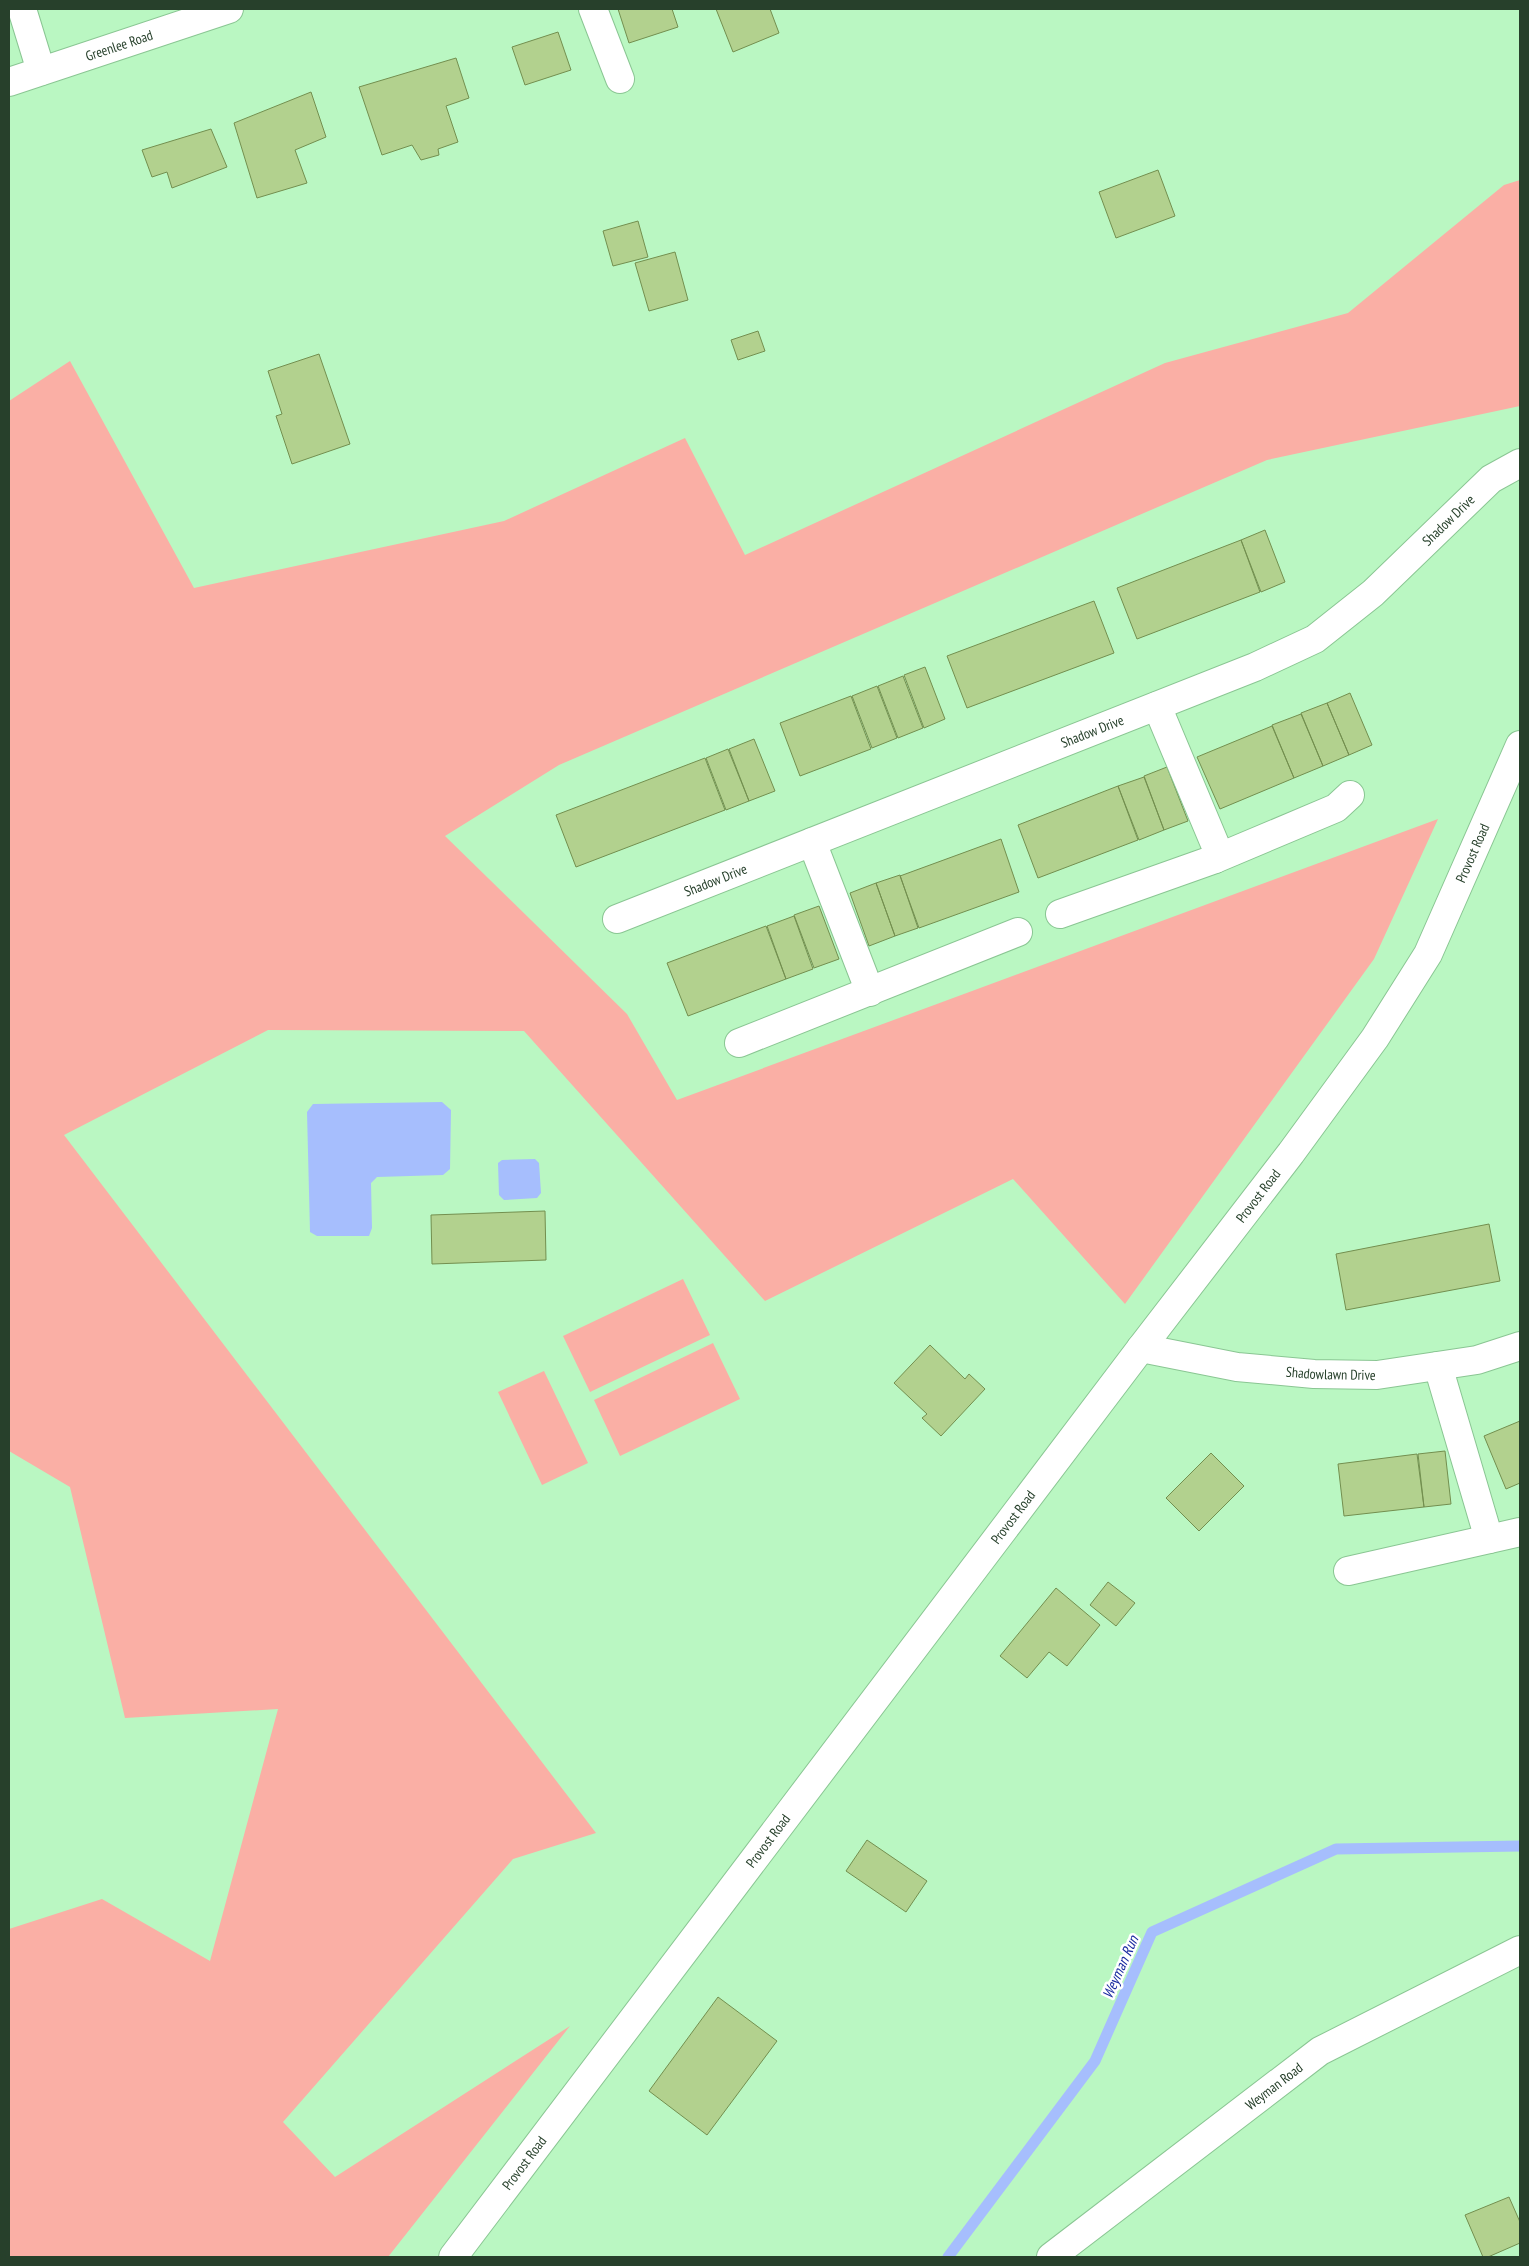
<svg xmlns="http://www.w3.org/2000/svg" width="1529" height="2266" viewBox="0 0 1529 2266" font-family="'PT Sans Narrow',sans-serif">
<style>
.green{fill:#faafa5}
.water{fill:#a6befd}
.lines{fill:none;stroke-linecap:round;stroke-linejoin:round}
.stream{stroke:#a6befd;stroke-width:11}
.building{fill:#b2d18e;stroke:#738f4f}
.minor-casing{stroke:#8ac693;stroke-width:30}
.minor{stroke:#fff;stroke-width:28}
.labels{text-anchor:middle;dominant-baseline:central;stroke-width:5;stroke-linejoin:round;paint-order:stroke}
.street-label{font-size:14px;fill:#27402b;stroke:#fff}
.water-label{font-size:15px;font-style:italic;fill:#1b2ca1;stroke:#fff}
</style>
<rect width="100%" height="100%" fill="#baf7c2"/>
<path class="green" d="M 1520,180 L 1520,406 L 1267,460 L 559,765 L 445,836 L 627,1014 L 677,1100 L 1438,819 L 1374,959 L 1125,1304 L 1013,1179 L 765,1301 L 524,1031 L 268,1030 L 64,1135 L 596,1833 L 513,1859 L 283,2122 L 335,2177 L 570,2026 L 388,2257 L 9,2257 L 9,1929 L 102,1899 L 210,1961 L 278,1709 L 125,1718 L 70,1487 L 9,1451 L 9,401 L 70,361 L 194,588 L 504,521 L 685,438 L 745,555 L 1165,363 L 1348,313 L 1504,185 Z
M 683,1279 L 710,1335 L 590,1392 L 563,1336 Z
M 713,1343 L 740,1399 L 620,1456 L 594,1400 Z
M 544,1371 L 588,1463 L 542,1485 L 498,1392 Z"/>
<path class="water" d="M 442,1102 L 451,1110 L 450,1169 L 443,1175 L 377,1177 L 371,1183 L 372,1228 L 369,1236 L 317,1236 L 310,1232 L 307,1112 L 313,1104 Z
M 535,1159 L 539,1163 L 541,1193 L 537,1198 L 504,1200 L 499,1195 L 498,1163 L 502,1160 Z"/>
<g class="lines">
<path class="stream" d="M 948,2257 L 1095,2061 L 1152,1932 L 1336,1849 L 1520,1846"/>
</g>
<path class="building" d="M 618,9 L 672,9 L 678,27 L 629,43 Z
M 716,9 L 770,9 L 779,33 L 733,52 Z
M 558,32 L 571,70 L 525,85 L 512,47 Z
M 456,58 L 469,98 L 446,106 L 458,142 L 438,149 L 439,155 L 421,160 L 412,145 L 382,155 L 359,87 Z
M 311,92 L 326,137 L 295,150 L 307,183 L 257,198 L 234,123 Z
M 211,129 L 227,167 L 172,188 L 167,172 L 152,177 L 142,150 Z
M 1158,170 L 1175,216 L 1116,238 L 1099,192 Z
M 638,221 L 648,257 L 613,266 L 603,231 Z
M 675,252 L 688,300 L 649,311 L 635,263 Z
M 758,331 L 765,351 L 738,360 L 731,340 Z
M 319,354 L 350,444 L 292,464 L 276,416 L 282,414 L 268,371 Z
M 1265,530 L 1285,582 L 1261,592 L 1241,540 Z
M 1241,540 L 1260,592 L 1137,639 L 1117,588 Z
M 1094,601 L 1114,653 L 967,708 L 947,656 Z
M 925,667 L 945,719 L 924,728 L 904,675 Z
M 903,676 L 923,728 L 898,738 L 878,686 Z
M 877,686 L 897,738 L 872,748 L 852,696 Z
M 1350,693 L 1372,745 L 1349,755 L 1327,703 Z
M 851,696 L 871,749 L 800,776 L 780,723 Z
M 1327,703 L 1349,755 L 1323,766 L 1301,713 Z
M 1301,714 L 1323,766 L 1294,778 L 1272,725 Z
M 1272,726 L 1294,778 L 1220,809 L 1197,757 Z
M 754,739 L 775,791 L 749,801 L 729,749 Z
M 728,749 L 749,801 L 726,810 L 706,758 Z
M 705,758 L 725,810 L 576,867 L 556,815 Z
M 1167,767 L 1188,821 L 1164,830 L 1144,776 Z
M 1144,777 L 1164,830 L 1139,840 L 1118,786 Z
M 1118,786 L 1138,840 L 1038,878 L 1018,825 Z
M 1001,839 L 1019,892 L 919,928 L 900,876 Z
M 900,875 L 918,928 L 895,936 L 876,883 Z
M 876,883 L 895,936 L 869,946 L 850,893 Z
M 819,906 L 839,959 L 814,968 L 794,915 Z
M 794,916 L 813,969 L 786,979 L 767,926 Z
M 766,926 L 786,979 L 688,1016 L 667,963 Z
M 545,1211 L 546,1260 L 432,1264 L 431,1215 Z
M 1489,1224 L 1500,1281 L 1346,1310 L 1336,1254 Z
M 930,1345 L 965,1379 L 969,1374 L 985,1389 L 941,1436 L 922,1418 L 927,1414 L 894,1383 Z
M 1520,1421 L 1520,1483 L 1506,1489 L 1484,1436 Z
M 1445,1451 L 1451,1504 L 1424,1507 L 1418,1454 Z
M 1211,1453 L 1244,1486 L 1199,1531 L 1166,1498 Z
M 1417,1454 L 1424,1507 L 1344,1516 L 1338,1464 Z
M 1108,1582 L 1135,1603 L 1116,1626 L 1090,1605 Z
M 1056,1588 L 1100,1625 L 1067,1666 L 1049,1652 L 1027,1678 L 1000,1656 Z
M 867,1840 L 927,1881 L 906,1912 L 846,1871 Z
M 718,1997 L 777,2041 L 707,2135 L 649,2091 Z
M 1509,2197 L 1520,2222 L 1520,2243 L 1488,2257 L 1483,2257 L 1465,2215 Z"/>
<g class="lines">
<defs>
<g id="minor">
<path d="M 22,9 L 41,71"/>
<path d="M 593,9 L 620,79"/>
<path id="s1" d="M 9,82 L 229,9"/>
<path d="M 812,842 L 870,992"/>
<path d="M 1215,859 L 1336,808 L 1350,795"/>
<path d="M 1060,914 L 1215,859 L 1217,849 L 1157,706"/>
<path id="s2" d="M 617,919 L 1255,667 L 1315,639 L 1373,593 L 1491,479 L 1520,463"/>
<path d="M 739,1043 L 1018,932"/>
<path id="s3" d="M 1141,1348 L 1237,1367 L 1314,1374 L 1377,1375 L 1477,1360 L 1520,1346"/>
<path d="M 1438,1366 L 1489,1539"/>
<path d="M 1348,1571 L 1520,1532"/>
<path id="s4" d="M 453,2257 L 1141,1348 L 1291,1153 L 1375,1038 L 1428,954 L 1520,745"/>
<path id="s5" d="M 1051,2257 L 1320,2051 L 1520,1950"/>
</g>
</defs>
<use href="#minor" class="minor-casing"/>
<use href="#minor" class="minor"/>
</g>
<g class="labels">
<g class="street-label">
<text stroke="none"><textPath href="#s1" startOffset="116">Greenlee Road</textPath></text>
<text stroke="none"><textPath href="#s2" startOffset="931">Shadow Drive</textPath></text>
<text stroke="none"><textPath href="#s2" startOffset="511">Shadow Drive</textPath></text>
<text stroke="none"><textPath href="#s4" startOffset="1738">Provost Road</textPath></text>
<text stroke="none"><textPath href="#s2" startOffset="106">Shadow Drive</textPath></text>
<text stroke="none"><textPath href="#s4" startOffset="1332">Provost Road</textPath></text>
<text stroke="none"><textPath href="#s3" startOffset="192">Shadowlawn Drive</textPath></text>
<text stroke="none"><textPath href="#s4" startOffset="928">Provost Road</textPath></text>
<text stroke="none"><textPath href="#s4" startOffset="522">Provost Road</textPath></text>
<text stroke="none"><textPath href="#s5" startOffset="281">Weyman Road</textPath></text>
<text stroke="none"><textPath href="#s4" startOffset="118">Provost Road</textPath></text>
</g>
<g class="water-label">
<text transform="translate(1120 1967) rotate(-66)">Weyman Run</text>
</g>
</g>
<rect width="1529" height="2266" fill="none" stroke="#27402b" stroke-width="20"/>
</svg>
